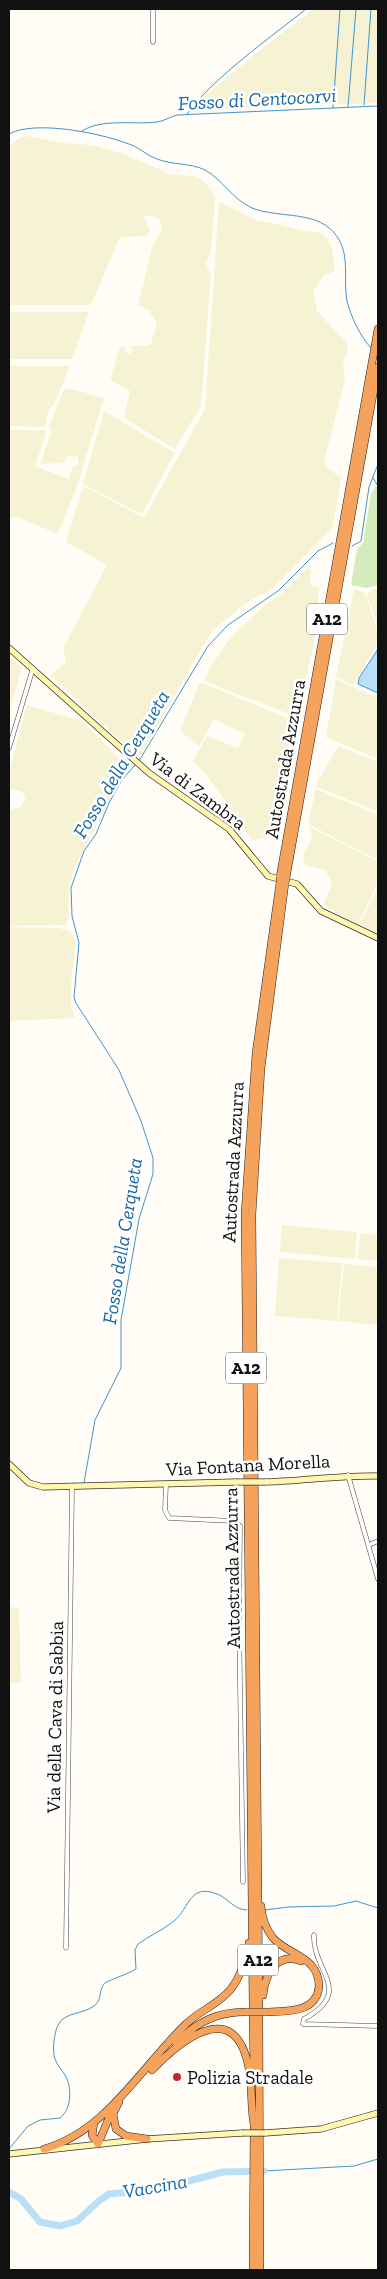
<svg xmlns="http://www.w3.org/2000/svg" width="387" height="2279" viewBox="0 0 387 2279" font-family="'Zilla Slab',serif">
<style>
.farmland{fill:#f6f3d4}
.green{fill:#d5ebbd}
.water{fill:#b9e0f7;stroke:#3f96cf}
.lines{fill:none;stroke-linecap:round;stroke-linejoin:round}
.stream{stroke:#3f96cf;stroke-width:1}
.river{stroke:#b9e0f7;stroke-width:7}
.street-casing{stroke:#444;stroke-width:5}
.secondary-casing{stroke:#333;stroke-width:7}
.highway-casing{stroke:#222;stroke-width:8}
.street{stroke:#fff;stroke-width:4}
.secondary{stroke:#fff6b0;stroke-width:5.5}
.highway{stroke:#f5a25d;stroke-width:7}
.secondary-bridge-casing{stroke:#333;stroke-width:7;stroke-linecap:butt}
.highway-bridge-casing{stroke:#222;stroke-width:8;stroke-linecap:butt}
.secondary-bridge{stroke:#fff6b0;stroke-width:5.5}
.highway-bridge{stroke:#f5a25d;stroke-width:7}
.poi-dot{fill:#c4262e;stroke:#fff;stroke-width:2}
.labels{text-anchor:middle;dominant-baseline:central;stroke-width:5;stroke-linejoin:round;paint-order:stroke}
.shield{fill:#fff;stroke:#585858;stroke-width:1}
.shield-label{font-size:18px;font-weight:bold;fill:#111}
.street-label{font-size:19px;fill:#111;stroke:#fff}
.poi-label{font-size:19px;fill:#111;stroke:#fff;text-anchor:start}
.water-label{font-size:20px;font-style:italic;fill:#1768a6;stroke:#fff}
</style>
<rect width="100%" height="100%" fill="#fffdf5"/>
<path class="farmland" d="M 314,9 L 378,9 L 378,103 L 204,109 L 199,106 L 199,102 L 207,94 L 265,46 Z
M 27,136 L 62,143 L 91,145 L 121,153 L 166,172 L 166,174 L 194,176 L 202,180 L 212,190 L 215,199 L 211,250 L 206,264 L 211,274 L 201,406 L 175,449 L 124,418 L 130,391 L 110,380 L 120,347 L 126,347 L 124,352 L 131,354 L 132,347 L 129,346 L 146,346 L 151,344 L 157,323 L 149,311 L 138,305 L 153,244 L 157,239 L 162,229 L 161,222 L 156,217 L 147,215 L 144,217 L 150,230 L 147,236 L 120,237 L 91,305 L 9,305 L 9,146 L 20,138 Z
M 219,201 L 257,221 L 268,222 L 304,231 L 318,232 L 327,238 L 332,247 L 335,271 L 323,276 L 313,291 L 317,311 L 347,343 L 348,350 L 343,362 L 345,380 L 324,461 L 328,468 L 341,478 L 333,527 L 269,592 L 257,596 L 242,606 L 211,632 L 139,758 L 50,675 L 66,662 L 63,648 L 107,565 L 66,542 L 83,486 L 144,518 L 205,409 Z
M 9,312 L 89,312 L 72,359 L 9,359 Z
M 9,366 L 70,366 L 55,402 L 48,411 L 45,427 L 9,426 Z
M 68,388 L 104,398 L 78,483 L 58,534 L 15,516 L 9,520 L 9,430 L 45,430 L 46,434 L 35,466 L 69,479 L 72,468 L 78,464 L 78,457 L 68,456 L 62,463 L 40,464 L 52,430 L 49,428 L 52,419 L 63,391 Z
M 104,411 L 175,453 L 142,514 L 83,484 Z
M 308,567 L 311,570 L 310,585 L 319,587 L 314,643 L 297,717 L 204,681 L 207,672 L 232,636 L 265,605 L 281,594 Z
M 357,589 L 363,592 L 367,597 L 378,633 L 378,643 L 353,685 L 336,677 L 354,590 Z
M 373,589 L 378,589 L 378,628 L 367,593 Z
M 9,657 L 22,667 L 9,714 Z
M 336,679 L 378,698 L 378,759 L 326,737 Z
M 200,682 L 292,720 L 285,783 L 272,837 L 252,840 L 206,774 L 193,761 L 207,736 L 238,748 L 245,734 L 214,719 L 199,746 L 180,731 Z
M 27,705 L 82,721 L 128,767 L 75,866 L 69,889 L 68,921 L 65,925 L 9,926 L 9,811 L 20,807 L 26,797 L 21,791 L 9,789 L 9,772 Z
M 338,746 L 378,762 L 378,812 L 317,787 L 318,781 Z
M 316,789 L 378,815 L 378,860 L 308,824 Z
M 310,827 L 378,862 L 378,883 L 358,924 L 326,907 L 324,903 L 332,884 L 329,876 L 324,870 L 306,865 L 304,861 L 304,852 L 312,839 Z
M 378,887 L 378,933 L 360,924 Z
M 9,927 L 58,928 L 70,931 L 76,942 L 71,983 L 71,1007 L 75,1018 L 9,1021 Z
M 282,1225 L 357,1232 L 355,1259 L 280,1252 Z
M 360,1233 L 378,1235 L 378,1261 L 358,1259 Z
M 279,1258 L 342,1263 L 337,1321 L 275,1316 Z
M 344,1264 L 378,1267 L 378,1325 L 338,1321 Z
M 9,1607 L 19,1608 L 21,1683 L 9,1683 Z"/>
<path class="green" d="M 376,486 L 378,490 L 378,585 L 367,588 L 351,585 L 357,549 L 363,543 L 371,494 Z"/>
<path class="water" d="M 378,649 L 378,693 L 358,684 L 359,678 Z"/>
<g class="lines">
<path class="stream" d="M 364,105 L 371,9
M 378,106 L 378,97
M 348,107 L 356,9
M 333,108 L 340,9
M 187,114 C 214,77 270,38 306,9
M 82,131 C 102,118 134,125 157,122 C 164,121 170,117 177,115 L 378,106
M 9,134 C 35,119 106,134 134,146 C 142,150 148,156 157,159 C 172,165 191,163 205,170 C 223,180 232,199 252,208 C 279,219 320,209 338,238 C 350,257 343,280 347,301 C 351,317 360,336 371,348
M 373,478 L 378,486
M 352,546 L 361,541 L 369,487 L 378,464
M 139,761 L 208,646 L 228,625 L 278,591 L 318,551 L 333,543
M 84,1483 L 95,1420 L 121,1368 L 121,1320 L 139,1219 L 153,1174 L 153,1158 L 141,1121 L 119,1070 L 76,1003 L 74,997 L 79,943 L 72,916 L 71,888 L 84,851 L 96,834 L 109,803 L 122,780 L 136,764
M 265,1910 L 288,1907 L 334,1906 L 356,1901 L 378,1908
M 9,2149 L 28,2126 L 40,2120 L 60,2118 C 72,2109 72,2087 65,2075 C 62,2070 57,2065 55,2059 C 52,2051 54,2033 58,2025 C 64,2012 84,2014 94,2006 C 103,2000 98,1989 105,1983 C 107,1981 128,1974 136,1969 L 135,1950 L 138,1944 C 149,1936 163,1930 174,1921 C 190,1908 189,1883 217,1894 C 228,1898 234,1910 247,1910
M 264,2171 L 354,2166 L 378,2159"/>
<path class="river" d="M 9,2192 L 21,2199 L 40,2222 L 60,2226 L 77,2221 L 100,2200 L 109,2194 L 154,2190 L 223,2172 L 264,2171"/>
<defs>
<path id="street" d="M 153,42 L 153,9
M 9,748 L 33,668
M 348,1475 L 378,1579
M 166,1484 L 165,1510 L 169,1518 L 234,1521 L 240,1526 L 239,1618 L 243,1882
M 369,1545 L 378,1541
M 314,1935 C 312,1971 355,1991 304,2019 L 303,2024 L 378,2026
M 66,1948 L 72,1487"/>
<path id="secondary" d="M 9,648 L 149,773 L 229,829 L 268,876 L 297,884 L 321,911 L 378,938
M 9,1464 L 29,1483 L 43,1487 L 236,1482
M 265,1482 C 303,1481 340,1475 378,1476
M 265,2133 L 321,2129 L 378,2113
M 9,2154 L 147,2139 L 242,2133"/>
<path id="highway" d="M 280,877 L 378,329
M 286,878 L 378,367
M 261,1906 C 262,1918 266,1929 273,1938 C 284,1950 301,1954 311,1965 C 317,1971 319,1979 319,1987 C 316,2014 285,2011 265,2012
M 263,1995 C 265,1975 277,1951 301,1961
M 253,2007 L 245,1213 L 256,1053 L 280,882
M 259,2007 L 252,1215 L 261,1068 L 285,883
M 253,2014 L 254,2074
M 259,2014 L 260,2270
M 176,2044 C 195,2022 219,2011 248,2012
M 152,2070 C 180,2041 233,1997 248,2064 C 253,2084 250,2104 254,2125
M 119,2102 L 113,2114 L 116,2129 L 126,2136 L 147,2139
M 94,2123 L 92,2135 L 98,2144 L 111,2113
M 44,2149 C 107,2131 141,2067 186,2024 C 199,2011 219,2004 231,1989 C 241,1976 246,1959 249,1943
M 253,2270 L 254,2127"/>
</defs>
<use href="#street" class="street-casing"/>
<use href="#secondary" class="secondary-casing"/>
<use href="#highway" class="highway-casing"/>
<use href="#street" class="street"/>
<use href="#secondary" class="secondary"/>
<use href="#highway" class="highway"/>
<defs>
<path id="secondary-bridge" d="M 236,1482 L 265,1482
M 242,2133 L 265,2133"/>
<path id="highway-bridge" d="M 280,882 L 280,877
M 285,883 L 286,878
M 248,2012 L 265,2012"/>
</defs>
<use href="#secondary-bridge" class="secondary-bridge-casing"/>
<use href="#highway-bridge" class="highway-bridge-casing"/>
<use href="#secondary-bridge" class="secondary-bridge"/>
<use href="#highway-bridge" class="highway-bridge"/>
</g>
<circle class="poi-dot" cx="177" cy="2077" r="5"/>
<g class="labels">
<g class="shield">
<rect x="307" y="603.5" width="40" height="31" rx="4"/>
<rect x="226" y="1352.5" width="40" height="31" rx="4"/>
<rect x="238" y="1944.5" width="40" height="31" rx="4"/>
</g>
<g class="shield-label">
<text x="327" y="619">A12</text>
<text x="246" y="1368">A12</text>
<text x="258" y="1960">A12</text>
</g>
<g class="street-label">
<text transform="translate(285 759) rotate(-80)">Autostrada Azzurra</text>
<text transform="translate(198 791) rotate(37)">Via di Zambra</text>
<text transform="translate(233 1162) rotate(-87)">Autostrada Azzurra</text>
<text transform="translate(248 1465) rotate(-3)">Via Fontana Morella</text>
<text transform="translate(232 1568) rotate(-91)">Autostrada Azzurra</text>
<text transform="translate(55 1717) rotate(-89)">Via della Cava di Sabbia</text>
</g>
<g class="poi-label">
<text x="187" y="2077">Polizia Stradale</text>
</g>
<g class="water-label">
<text transform="translate(257 99) rotate(-3)">Fosso di Centocorvi</text>
<text transform="translate(121 764) rotate(-59)">Fosso della Cerqueta</text>
<text transform="translate(122 1241) rotate(-81)">Fosso della Cerqueta</text>
<text transform="translate(155 2186) rotate(-10)">Vaccina</text>
</g>
</g>
<rect width="387" height="2279" fill="none" stroke="#111111" stroke-width="20"/>
</svg>
